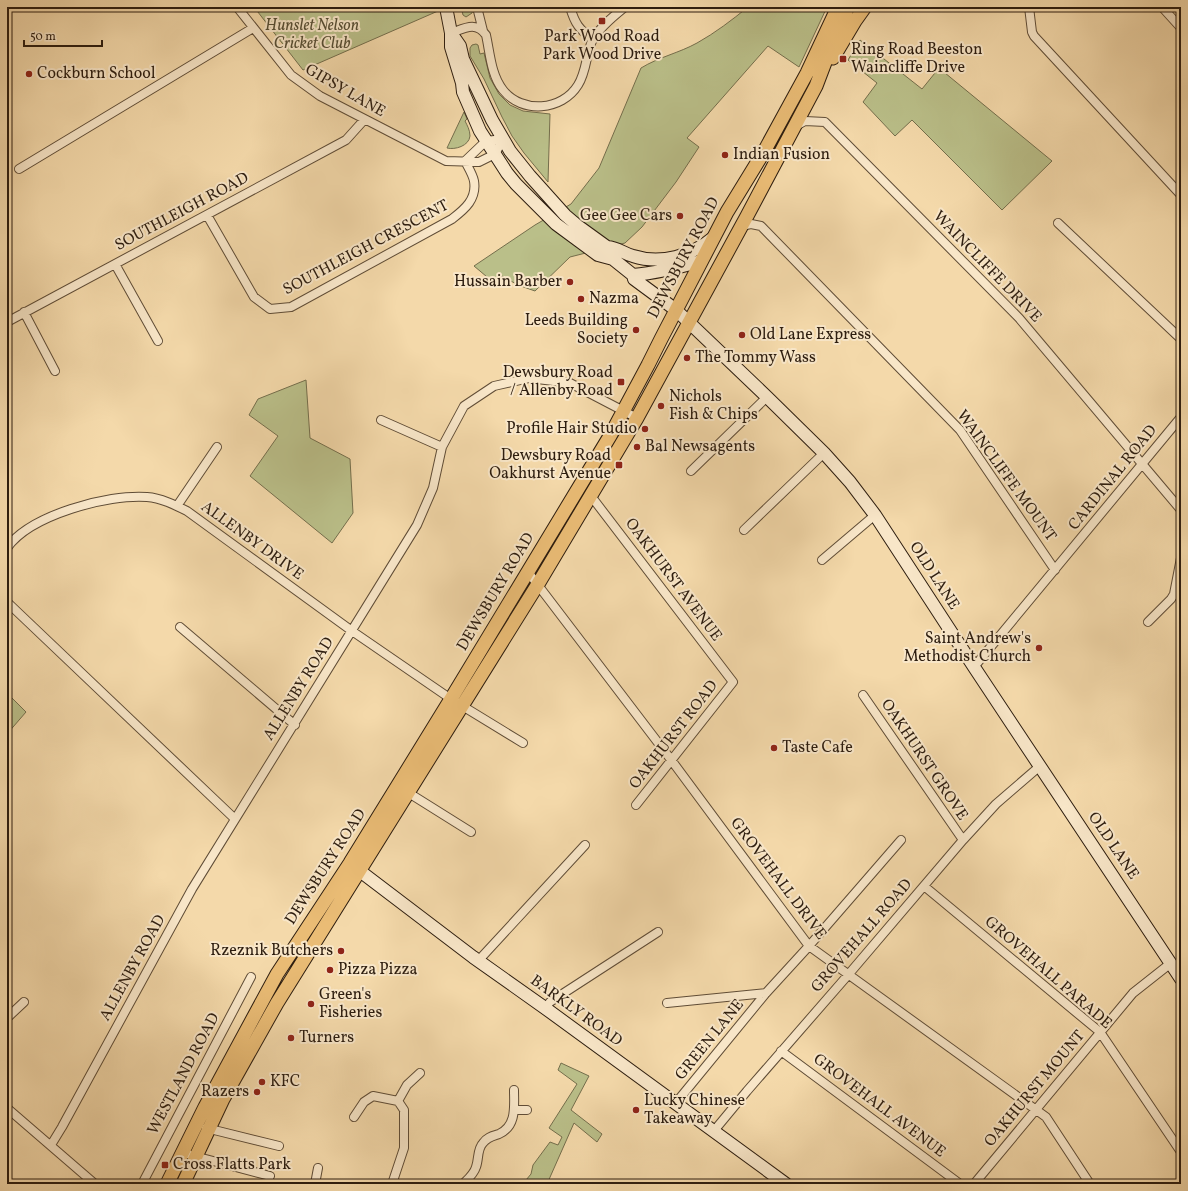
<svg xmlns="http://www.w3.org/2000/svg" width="1188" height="1191" viewBox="0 0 1188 1191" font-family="Vollkorn,serif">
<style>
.green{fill:#babf89;stroke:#746e4c}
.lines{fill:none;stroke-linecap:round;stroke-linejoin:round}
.street-casing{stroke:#5f4c36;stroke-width:10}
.secondary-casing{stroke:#2d1d0f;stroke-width:14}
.primary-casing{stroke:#2d1d0f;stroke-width:15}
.street{stroke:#f8e6c8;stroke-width:8}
.secondary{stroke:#f8e6c8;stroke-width:12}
.primary{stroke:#eabc75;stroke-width:13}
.poi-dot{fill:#8f2418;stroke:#f8e6c8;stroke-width:1.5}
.labels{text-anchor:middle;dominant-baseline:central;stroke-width:4;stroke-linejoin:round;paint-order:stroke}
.park-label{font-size:16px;font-style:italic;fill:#574e34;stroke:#f8e6c8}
.poi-label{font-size:16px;fill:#2d1d0f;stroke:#f8e6c8;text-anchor:start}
.street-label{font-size:16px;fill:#2d1d0f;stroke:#f8e6c8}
</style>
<rect width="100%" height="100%" fill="#f4d9aa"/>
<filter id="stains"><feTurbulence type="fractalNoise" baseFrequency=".005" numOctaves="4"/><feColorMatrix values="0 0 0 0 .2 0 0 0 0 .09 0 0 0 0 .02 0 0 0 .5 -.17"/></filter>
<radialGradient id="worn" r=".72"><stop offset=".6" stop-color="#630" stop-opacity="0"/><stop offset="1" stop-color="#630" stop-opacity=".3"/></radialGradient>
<path class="green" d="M 254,7 L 437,7 L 438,11 L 303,70 Z
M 461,7 L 474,7 L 472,13 L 466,17 L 463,15 Z
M 748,7 L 827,7 L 799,67 L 768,46 L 687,138 L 699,147 L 676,182 L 642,227 L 625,243 L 570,257 L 535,291 L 518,285 L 502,276 L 493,282 L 474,266 L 535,225 L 571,204 L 599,168 L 641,68 C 659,57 679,53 697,43 C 715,33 732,20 748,7 Z
M 860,40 L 922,89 L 939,68 L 1052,161 L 1002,210 L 912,120 L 895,136 L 863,102 L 877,83 L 848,60 Z
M 476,44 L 478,45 L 480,54 L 484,53 L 490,78 L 499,94 L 510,105 L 523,111 L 550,114 L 548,182 L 524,153 L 512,136 L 502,117 L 484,79 L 470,56 L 470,48 L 472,45 Z
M 464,112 L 467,119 L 465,121 C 467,125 470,130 470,136 C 469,146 455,150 447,148 Z
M 306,380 L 310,438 L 350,459 L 353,513 L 332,543 L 250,476 L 278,436 L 249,415 L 258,399 Z
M 7,693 L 26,712 L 7,734 Z
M 561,1063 L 589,1076 L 571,1110 L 602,1134 L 597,1142 L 574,1123 L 547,1184 L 516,1184 L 526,1180 L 531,1174 L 533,1165 L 550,1142 L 558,1145 L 562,1137 L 549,1128 L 577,1084 L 558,1070 Z"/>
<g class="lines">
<defs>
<path id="street" d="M 237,7 L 291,75 L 320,96 L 446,161 L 479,162 L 495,154 L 503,139
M 477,7 L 483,31
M 570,7 C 575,24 579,29 593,40
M 1029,7 L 1032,32 L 1034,36 L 1181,195
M 1162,7 L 1181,28
M 451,33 C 465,28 476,21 486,35 C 490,53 491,75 503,90 C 522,114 562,111 578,85 C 587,71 586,52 593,39 C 601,26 614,16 625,7
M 796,126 L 805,121 L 825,122 L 1019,318 L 1181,510
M 465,161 L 486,141 L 503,139
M 19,169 L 253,28
M 207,215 L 254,297 L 270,309 L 291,307 L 452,219 C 465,209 477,199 474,181 C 473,175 468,167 465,161
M 1058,223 L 1181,339
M 741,226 L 751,224 L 761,226 L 960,430 L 1055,570
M 115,264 L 158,341
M 24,312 L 55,371
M 7,322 L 346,140 L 364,120
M 381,420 L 442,447
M 691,471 L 767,397
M 591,496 L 733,682 L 636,805
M 177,506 L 217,447
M 744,530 L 824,453
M 7,548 C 30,515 108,494 147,497 C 161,498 175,505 187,511 L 352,631 L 451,699 L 523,743
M 822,560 L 875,515
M 528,572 L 672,761 L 809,946 L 1046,1117 L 1090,1184
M 7,602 L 235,819
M 1148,622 L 1171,599 L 1174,594 L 1181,558
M 180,627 L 295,725
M 974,667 L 1181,417
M 863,695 L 963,840
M 404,790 L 471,832
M 924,886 L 1100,1032 L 1181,1152
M 478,961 L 585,845
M 667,1003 L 766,993
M 545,1008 L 550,1002 L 658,932
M 7,1018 L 24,1002
M 781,1051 L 960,1184
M 675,1104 L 766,993 L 809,946 L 901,840
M 7,1108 L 95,1184
M 514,1110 L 527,1110
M 354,1117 L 364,1102 L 373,1096 L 398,1101
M 206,1128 L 279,1146
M 713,1132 L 747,1091 L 848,975 L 963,840 L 996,804 L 1040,766
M 51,1145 L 62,1127 L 192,889 L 417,525 L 433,488 L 442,447 L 464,406 L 494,386 L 529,378 L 570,383 L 637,418
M 183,1153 L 270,1176
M 142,1184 L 251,977
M 315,1184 L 318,1168
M 392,1184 L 404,1148 L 404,1110 L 398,1101 L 407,1085 L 420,1073
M 463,1184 C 468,1179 474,1174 476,1167 C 479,1159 477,1149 483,1143 C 487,1137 493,1136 499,1134 C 517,1126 514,1106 514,1090
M 974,1184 L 1133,993 L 1171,963"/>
<path id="secondary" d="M 446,7 L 451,33 L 451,47 L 462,83 L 463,92 L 480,131 L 507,173 L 516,184 L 556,224 L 598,255 L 613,259 L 633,275 L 634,279 L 676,310 L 767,397 L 824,453 L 850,482 L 875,515 L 974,667 L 1181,979
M 451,33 L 460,46 L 463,59 L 492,120 L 510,151 L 530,176 L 565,215 L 578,226 L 607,247 L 613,259
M 607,247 C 619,248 622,253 633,256 C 661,265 692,256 714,237
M 633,275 C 657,273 677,268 701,261
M 352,865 L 473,957 L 545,1008 L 786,1184"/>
<path id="primary" d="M 833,58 L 855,21 L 865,7
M 167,1184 L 205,1107 L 277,974 L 350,863 L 451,699 L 610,436 L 648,365 L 661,339 L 727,212 L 765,150 L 807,73 L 838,7
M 183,1184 L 223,1099 L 277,1003 L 538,584 L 637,418 L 747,216 L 816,86 L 835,36 L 848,7"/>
</defs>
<use href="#street" class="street-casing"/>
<use href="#secondary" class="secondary-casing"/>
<use href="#primary" class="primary-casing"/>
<use href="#street" class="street"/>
<use href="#secondary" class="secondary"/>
<use href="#primary" class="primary"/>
</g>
<g class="poi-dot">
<rect x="598" y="17" width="8" height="8" rx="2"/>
<rect x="839" y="55" width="8" height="8" rx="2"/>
<circle cx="29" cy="74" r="4"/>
<circle cx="725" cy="155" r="4"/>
<circle cx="680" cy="216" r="4"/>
<circle cx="570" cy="282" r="4"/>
<circle cx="581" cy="299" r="4"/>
<circle cx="636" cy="330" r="4"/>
<circle cx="742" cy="335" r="4"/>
<circle cx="687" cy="358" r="4"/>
<rect x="617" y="378" width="8" height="8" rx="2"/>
<circle cx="661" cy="406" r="4"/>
<circle cx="645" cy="429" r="4"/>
<circle cx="637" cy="447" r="4"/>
<rect x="615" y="461" width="8" height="8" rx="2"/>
<circle cx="1039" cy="648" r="4"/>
<circle cx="774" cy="748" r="4"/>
<circle cx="341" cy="951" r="4"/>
<circle cx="330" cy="970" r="4"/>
<circle cx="311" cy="1004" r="4"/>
<circle cx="291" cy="1038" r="4"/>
<circle cx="262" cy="1082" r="4"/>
<circle cx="257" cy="1092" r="4"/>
<circle cx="636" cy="1110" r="4"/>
<rect x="161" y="1161" width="8" height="8" rx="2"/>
</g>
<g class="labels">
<g class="park-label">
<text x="312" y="26">Hunslet Nelson<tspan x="312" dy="18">Cricket Club</tspan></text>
</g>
<g class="poi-label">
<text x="602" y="37" text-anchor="middle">Park Wood Road<tspan x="602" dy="18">Park Wood Drive</tspan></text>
<text x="851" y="50">Ring Road Beeston<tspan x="851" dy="18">Waincliffe Drive</tspan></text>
<text x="37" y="74">Cockburn School</text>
<text x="733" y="155">Indian Fusion</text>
<text x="672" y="216" text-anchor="end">Gee Gee Cars</text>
<text x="562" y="282" text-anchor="end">Hussain Barber</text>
<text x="589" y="299">Nazma</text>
<text x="628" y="321" text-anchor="end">Leeds Building<tspan x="628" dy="18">Society</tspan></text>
<text x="750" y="335">Old Lane Express</text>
<text x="695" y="358">The Tommy Wass</text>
<text x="613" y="373" text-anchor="end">Dewsbury Road<tspan x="613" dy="18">/ Allenby Road</tspan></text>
<text x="669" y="397">Nichols<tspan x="669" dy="18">Fish &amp; Chips</tspan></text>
<text x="637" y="429" text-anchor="end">Profile Hair Studio</text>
<text x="645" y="447">Bal Newsagents</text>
<text x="611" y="456" text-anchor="end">Dewsbury Road<tspan x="611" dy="18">Oakhurst Avenue</tspan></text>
<text x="1031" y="639" text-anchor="end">Saint Andrew's<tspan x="1031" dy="18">Methodist Church</tspan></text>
<text x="782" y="748">Taste Cafe</text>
<text x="333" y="951" text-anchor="end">Rzeznik Butchers</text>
<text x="338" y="970">Pizza Pizza</text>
<text x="319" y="995">Green's<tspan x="319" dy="18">Fisheries</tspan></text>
<text x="299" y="1038">Turners</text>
<text x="270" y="1082">KFC</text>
<text x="249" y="1092" text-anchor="end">Razers</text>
<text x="644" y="1101">Lucky Chinese<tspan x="644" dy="18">Takeaway</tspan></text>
<text x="173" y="1165">Cross Flatts Park</text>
</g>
<g class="street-label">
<text transform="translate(345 91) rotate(30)">GIPSY LANE</text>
<text transform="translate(182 212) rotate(-28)">SOUTHLEIGH ROAD</text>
<text transform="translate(366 248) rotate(-28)">SOUTHLEIGH CRESCENT</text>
<text transform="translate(684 258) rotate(-62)">DEWSBURY ROAD</text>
<text transform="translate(987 267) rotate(46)">WAINCLIFFE DRIVE</text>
<text transform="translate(1006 476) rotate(54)">WAINCLIFFE MOUNT</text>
<text transform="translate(1113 478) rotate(-51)">CARDINAL ROAD</text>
<text transform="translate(252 541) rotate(36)">ALLENBY DRIVE</text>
<text transform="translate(934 576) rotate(57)">OLD LANE</text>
<text transform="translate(673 580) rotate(53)">OAKHURST AVENUE</text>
<text transform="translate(496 592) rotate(-59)">DEWSBURY ROAD</text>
<text transform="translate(299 689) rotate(-58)">ALLENBY ROAD</text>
<text transform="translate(674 735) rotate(-52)">OAKHURST ROAD</text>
<text transform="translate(924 760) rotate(56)">OAKHURST GROVE</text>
<text transform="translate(1113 846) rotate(56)">OLD LANE</text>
<text transform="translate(326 867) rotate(-57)">DEWSBURY ROAD</text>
<text transform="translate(778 879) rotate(53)">GROVEHALL DRIVE</text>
<text transform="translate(862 936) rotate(-49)">GROVEHALL ROAD</text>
<text transform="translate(133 968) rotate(-61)">ALLENBY ROAD</text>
<text transform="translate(1048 973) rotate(41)">GROVEHALL PARADE</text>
<text transform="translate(576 1011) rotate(36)">BARKLY ROAD</text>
<text transform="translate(710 1040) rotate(-51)">GREEN LANE</text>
<text transform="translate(184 1074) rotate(-62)">WESTLAND ROAD</text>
<text transform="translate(1035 1089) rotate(-50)">OAKHURST MOUNT</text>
<text transform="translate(879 1106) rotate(37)">GROVEHALL AVENUE</text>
</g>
</g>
<rect width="1188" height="1191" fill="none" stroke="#f4d9aa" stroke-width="24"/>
<rect x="8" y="8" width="1172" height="1175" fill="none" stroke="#2d1d0f" stroke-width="2"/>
<rect x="12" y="12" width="1164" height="1167" fill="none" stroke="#2d1d0f"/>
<path d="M24 40v6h78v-6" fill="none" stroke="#2d1d0f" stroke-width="2"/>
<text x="30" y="40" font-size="12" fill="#2d1d0f" stroke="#f8e6c8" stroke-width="3" paint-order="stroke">50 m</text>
<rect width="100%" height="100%" filter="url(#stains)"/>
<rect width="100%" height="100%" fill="url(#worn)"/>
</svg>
